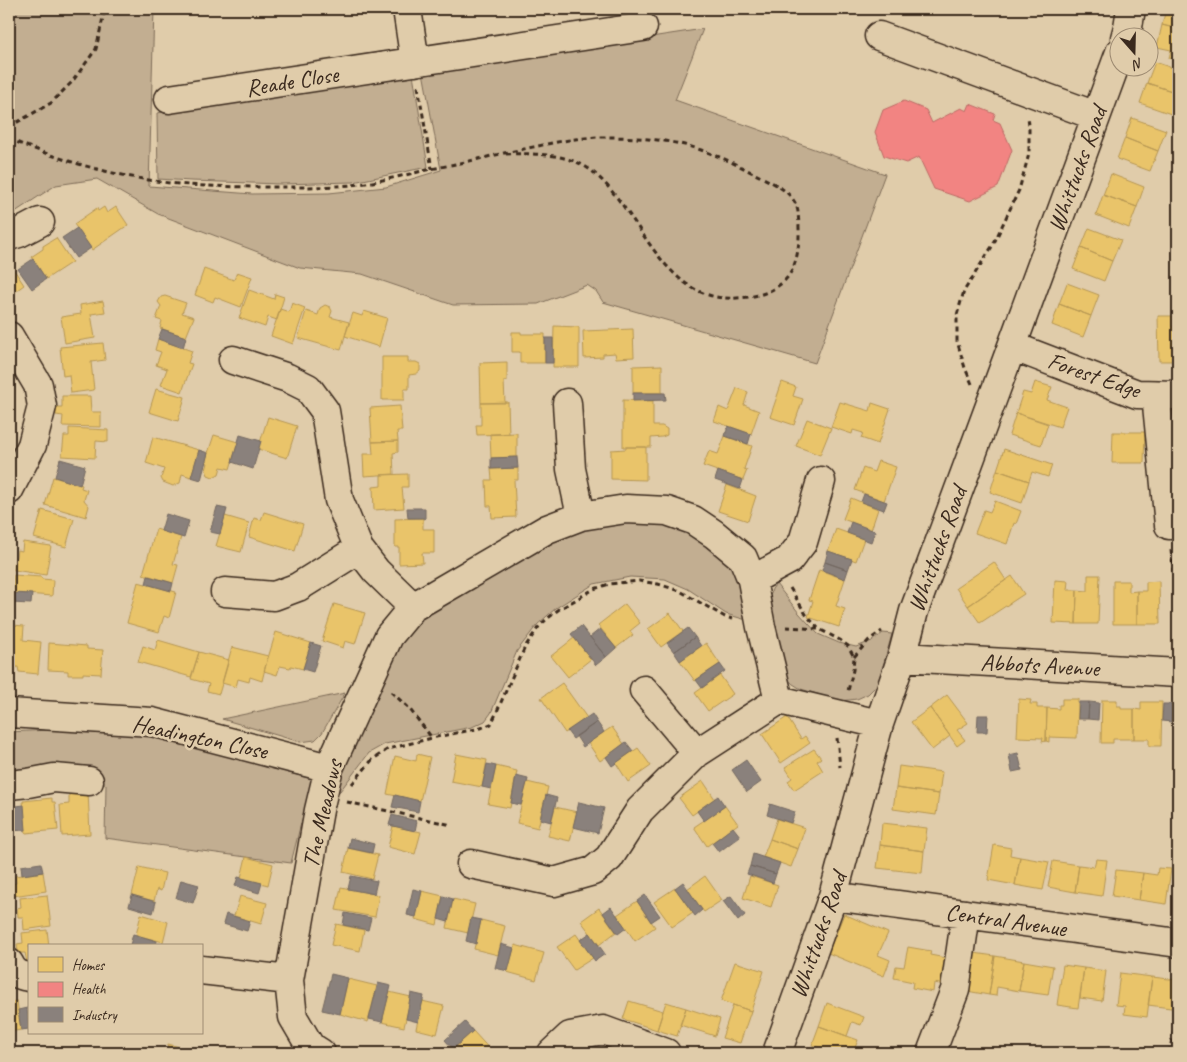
<svg xmlns="http://www.w3.org/2000/svg" width="1187" height="1062" viewBox="0 0 1187 1062" font-family="Caveat,sans-serif">
<style>
.green{fill:#c2ae91;stroke:#7e6c58}
.homes{fill:#e9c46a;stroke:#b59653}
.health{fill:#f28482;stroke:#bb6964}
.industry{fill:#8a817c;stroke:#726760}
.lines{fill:none;stroke-linecap:round;stroke-linejoin:round}
.stream{stroke:#73614d;stroke-width:7}
.minor-casing{stroke:#3b2a1e;stroke-width:31}
.path{stroke:#3b2a1e;stroke-width:3;stroke-dasharray:5 4;stroke-linecap:butt}
.minor{stroke:#e0ccaa;stroke-width:28}
.labels{text-anchor:middle;dominant-baseline:central;stroke-width:5;stroke-linejoin:round;paint-order:stroke}
.street-label{font-size:24px;fill:#3b2a1e;stroke:#e0ccaa}
</style>
<rect width="100%" height="100%" fill="#e0ccaa"/>
<filter id="ink" filterUnits="userSpaceOnUse"><feTurbulence type="fractalNoise" baseFrequency=".02" numOctaves="2"/><feDisplacementMap in="SourceGraphic" scale="10" xChannelSelector="R" yChannelSelector="G"/><feConvolveMatrix kernelMatrix="1 2 1 2 8 2 1 2 1" color-interpolation-filters="sRGB"/></filter>
<g filter="url(#ink)">
<path class="green" d="M 9,9 L 154,9 L 149,186 L 252,194 L 329,193 L 386,187 L 441,170 L 423,72 L 703,29 L 675,100 L 885,174 L 815,363 L 603,302 L 596,291 L 587,285 L 538,304 L 453,305 L 362,274 L 300,268 L 158,214 L 97,179 L 56,185 L 9,216 Z
M 413,74 L 428,167 L 353,182 L 281,184 L 191,181 L 158,179 L 157,113 Z
M 612,520 L 655,522 L 696,534 L 737,570 L 750,621 L 726,614 L 688,589 L 665,579 L 630,577 L 594,584 L 556,608 L 537,625 L 517,651 L 491,713 L 485,721 L 472,727 L 385,744 L 369,753 L 340,791 L 335,792 L 347,746 L 394,650 L 418,617 L 559,536 Z
M 776,584 L 799,613 L 818,634 L 839,643 L 856,647 L 872,641 L 883,633 L 892,634 L 878,684 L 868,694 L 857,699 L 840,701 L 801,689 L 793,684 L 785,677 L 769,600 L 772,589 Z
M 345,693 L 322,733 L 315,740 L 300,742 L 222,719 Z
M 70,729 L 149,735 L 312,779 L 291,863 L 105,838 L 106,785 L 68,766 L 40,766 L 9,771 L 9,732 Z"/>
<path class="homes" d="M 1166,9 L 1178,9 L 1178,29 L 1162,25 Z
M 1162,25 L 1178,29 L 1178,60 L 1169,58 L 1171,50 L 1157,47 Z
M 1155,62 L 1178,70 L 1178,93 L 1147,83 Z
M 1147,83 L 1178,93 L 1171,114 L 1140,103 Z
M 1132,118 L 1166,130 L 1158,151 L 1125,138 Z
M 1125,138 L 1158,151 L 1150,171 L 1117,159 Z
M 1111,174 L 1144,187 L 1137,207 L 1103,195 Z
M 1103,195 L 1137,207 L 1129,228 L 1096,215 Z
M 104,207 L 107,213 L 116,207 L 128,225 L 92,250 L 74,224 L 97,208 L 98,211 Z
M 1089,228 L 1121,240 L 1112,261 L 1081,248 Z
M 56,238 L 72,262 L 46,279 L 31,257 L 43,249 L 43,246 Z
M 1081,248 L 1112,261 L 1104,281 L 1073,269 Z
M 9,262 L 24,285 L 9,296 Z
M 204,269 L 234,280 L 237,272 L 252,277 L 241,307 L 215,297 L 213,302 L 195,295 Z
M 1067,283 L 1099,295 L 1091,316 L 1059,304 Z
M 249,290 L 274,299 L 275,294 L 284,297 L 277,320 L 268,317 L 265,327 L 239,318 Z
M 165,296 L 186,303 L 182,313 L 194,317 L 186,337 L 160,328 L 162,321 L 156,319 L 161,306 L 158,302 L 161,297 Z
M 103,301 L 105,312 L 91,314 L 95,338 L 65,343 L 61,317 L 81,314 L 80,305 Z
M 292,303 L 305,308 L 293,344 L 271,336 L 280,309 L 289,312 Z
M 1059,304 L 1091,316 L 1083,337 L 1052,325 Z
M 325,305 L 330,307 L 332,311 L 330,317 L 349,322 L 341,350 L 298,338 L 306,311 L 318,315 L 320,308 Z
M 364,311 L 387,318 L 379,347 L 345,336 L 353,313 L 362,316 Z
M 1158,316 L 1172,316 L 1172,327 L 1178,327 L 1178,361 L 1159,361 Z
M 554,326 L 579,327 L 579,367 L 553,367 Z
M 633,329 L 634,357 L 616,358 L 615,353 L 603,354 L 603,357 L 584,358 L 583,331 Z
M 512,332 L 521,332 L 521,334 L 545,334 L 545,363 L 520,363 L 520,352 L 512,352 Z
M 158,339 L 192,351 L 188,363 L 192,364 L 182,392 L 161,385 L 167,369 L 156,365 L 161,352 L 155,350 Z
M 103,343 L 105,360 L 91,362 L 94,390 L 71,393 L 69,375 L 63,376 L 60,347 Z
M 382,357 L 408,357 L 408,362 L 416,362 L 420,364 L 420,371 L 416,374 L 409,375 L 409,389 L 404,389 L 404,400 L 382,400 Z
M 507,362 L 507,381 L 504,381 L 505,403 L 481,403 L 480,363 Z
M 662,365 L 662,393 L 633,393 L 633,366 Z
M 782,382 L 796,387 L 793,396 L 803,399 L 794,425 L 770,417 Z
M 1035,382 L 1052,387 L 1047,400 L 1067,407 L 1060,427 L 1016,413 L 1023,392 L 1031,394 Z
M 737,388 L 748,392 L 744,405 L 759,411 L 751,434 L 714,421 L 719,407 L 728,411 Z
M 156,389 L 185,397 L 178,421 L 149,412 Z
M 62,396 L 90,396 L 91,412 L 101,412 L 101,427 L 62,426 L 63,416 L 56,415 L 56,407 L 62,407 Z
M 623,400 L 653,401 L 653,426 L 662,426 L 667,429 L 667,435 L 662,437 L 651,438 L 651,447 L 623,447 Z
M 508,402 L 509,434 L 477,435 L 476,425 L 481,425 L 481,403 Z
M 840,402 L 870,411 L 872,403 L 890,409 L 878,444 L 861,438 L 863,433 L 853,430 L 852,434 L 831,427 Z
M 400,406 L 402,431 L 397,431 L 398,441 L 372,442 L 370,408 Z
M 1016,413 L 1048,424 L 1041,445 L 1009,435 Z
M 268,417 L 297,426 L 287,458 L 258,449 Z
M 807,419 L 831,428 L 820,455 L 796,446 Z
M 69,428 L 108,430 L 108,442 L 96,441 L 95,458 L 62,456 L 64,436 L 69,436 Z
M 1173,431 L 1178,431 L 1178,492 Z
M 1113,432 L 1145,432 L 1144,463 L 1112,463 Z
M 517,433 L 517,457 L 491,458 L 490,434 Z
M 214,435 L 238,442 L 230,469 L 221,467 L 219,474 L 213,477 L 208,475 L 206,470 L 208,463 L 205,462 Z
M 725,436 L 752,446 L 744,469 L 747,470 L 743,480 L 703,466 L 709,451 L 718,454 Z
M 153,437 L 199,450 L 191,477 L 182,474 L 180,483 L 173,486 L 163,482 L 161,478 L 164,469 L 146,463 Z
M 398,441 L 398,452 L 393,453 L 394,474 L 364,476 L 363,454 L 373,454 L 372,442 Z
M 626,447 L 646,447 L 646,480 L 611,479 L 611,450 L 626,449 Z
M 1004,449 L 1052,465 L 1048,477 L 1032,472 L 1029,481 L 997,470 Z
M 878,461 L 896,467 L 884,501 L 855,490 L 863,468 L 874,472 Z
M 518,468 L 518,480 L 514,480 L 516,517 L 492,518 L 491,506 L 487,506 L 486,480 L 492,480 L 491,469 Z
M 997,470 L 1029,481 L 1022,503 L 990,492 Z
M 408,474 L 408,487 L 402,487 L 404,508 L 374,510 L 373,487 L 381,486 L 381,475 Z
M 53,477 L 82,485 L 81,488 L 87,490 L 84,500 L 89,506 L 86,517 L 45,505 Z
M 727,485 L 756,496 L 748,521 L 718,511 Z
M 851,498 L 878,509 L 871,530 L 843,519 Z
M 995,501 L 1021,511 L 1016,524 L 1014,523 L 1007,544 L 975,533 L 984,510 L 990,512 Z
M 42,510 L 74,519 L 66,547 L 34,538 Z
M 264,512 L 303,524 L 295,551 L 249,537 L 254,518 L 261,520 Z
M 225,516 L 249,523 L 241,552 L 216,546 Z
M 423,518 L 423,529 L 434,529 L 434,553 L 422,553 L 423,563 L 399,564 L 399,547 L 395,547 L 395,519 Z
M 156,529 L 181,537 L 173,564 L 178,565 L 173,583 L 143,574 Z
M 836,529 L 864,539 L 856,561 L 828,551 Z
M 23,542 L 51,546 L 46,575 L 14,570 L 17,550 L 22,551 Z
M 994,562 L 1006,580 L 968,606 L 956,588 Z
M 819,570 L 845,579 L 836,606 L 845,609 L 839,627 L 808,617 L 813,601 L 809,600 Z
M 14,575 L 41,577 L 42,579 L 53,580 L 52,596 L 12,593 Z
M 1088,575 L 1100,575 L 1098,624 L 1076,624 L 1077,590 L 1088,591 Z
M 1012,576 L 1024,594 L 980,623 L 968,606 Z
M 1055,580 L 1068,581 L 1067,590 L 1077,590 L 1076,624 L 1053,623 Z
M 1113,581 L 1129,581 L 1129,592 L 1137,591 L 1137,624 L 1113,624 Z
M 1159,581 L 1160,624 L 1137,624 L 1137,591 L 1146,591 L 1146,582 Z
M 138,582 L 176,592 L 169,618 L 164,616 L 159,632 L 127,623 Z
M 334,604 L 365,613 L 355,644 L 345,641 L 343,648 L 322,641 Z
M 625,604 L 640,623 L 630,631 L 633,635 L 616,648 L 598,625 Z
M 670,613 L 683,631 L 661,647 L 648,629 Z
M 13,625 L 24,626 L 23,640 L 41,642 L 38,674 L 19,672 L 18,667 L 10,667 Z
M 276,632 L 311,643 L 303,669 L 291,666 L 290,668 L 280,666 L 277,675 L 264,671 Z
M 574,638 L 591,659 L 568,677 L 551,656 Z
M 158,640 L 199,652 L 191,677 L 138,662 L 143,646 L 155,650 Z
M 49,643 L 87,646 L 87,649 L 103,650 L 101,674 L 83,673 L 83,675 L 68,675 L 68,671 L 48,670 Z
M 706,643 L 720,664 L 695,681 L 680,661 Z
M 232,647 L 268,656 L 262,681 L 250,677 L 249,682 L 238,679 L 236,687 L 222,683 Z
M 199,652 L 229,660 L 219,694 L 207,691 L 209,684 L 191,679 Z
M 720,675 L 733,694 L 708,711 L 695,693 Z
M 562,683 L 587,718 L 565,733 L 541,698 Z
M 947,695 L 968,723 L 957,730 L 965,740 L 957,746 L 930,708 Z
M 1019,699 L 1031,700 L 1030,704 L 1037,704 L 1037,708 L 1047,708 L 1046,741 L 1042,742 L 1043,738 L 1017,737 Z
M 1062,699 L 1078,699 L 1077,738 L 1049,737 L 1049,742 L 1046,741 L 1047,708 L 1059,709 L 1059,705 L 1062,705 Z
M 1102,700 L 1117,700 L 1117,706 L 1121,706 L 1121,709 L 1134,709 L 1134,739 L 1113,739 L 1113,743 L 1101,743 Z
M 1141,702 L 1162,702 L 1161,746 L 1149,746 L 1149,739 L 1134,739 L 1134,709 L 1141,710 Z
M 930,708 L 950,736 L 932,750 L 911,722 Z
M 787,717 L 801,739 L 805,736 L 810,743 L 781,763 L 762,734 Z
M 612,727 L 624,744 L 600,761 L 588,743 Z
M 638,748 L 651,766 L 628,782 L 616,763 Z
M 814,749 L 821,758 L 817,761 L 823,771 L 794,790 L 788,781 L 792,778 L 785,767 Z
M 417,754 L 430,757 L 420,801 L 387,794 L 395,756 L 416,761 Z
M 456,754 L 487,760 L 482,787 L 451,781 Z
M 496,766 L 517,771 L 510,808 L 488,804 Z
M 899,766 L 942,772 L 939,794 L 896,788 Z
M 703,781 L 715,799 L 692,815 L 679,798 Z
M 527,782 L 548,787 L 538,828 L 517,823 Z
M 896,788 L 939,794 L 936,815 L 893,809 Z
M 88,791 L 90,834 L 62,836 L 60,805 L 69,804 L 69,792 Z
M 52,798 L 52,802 L 55,802 L 58,830 L 26,833 L 23,801 Z
M 725,806 L 738,824 L 707,846 L 694,827 Z
M 555,807 L 577,812 L 570,841 L 548,836 Z
M 777,819 L 805,828 L 798,849 L 770,839 Z
M 882,823 L 927,828 L 924,851 L 880,845 Z
M 393,826 L 421,832 L 415,854 L 388,847 Z
M 770,839 L 798,849 L 791,867 L 763,857 Z
M 880,845 L 924,851 L 922,873 L 877,868 Z
M 994,845 L 1011,848 L 1010,855 L 1020,857 L 1015,885 L 988,880 Z
M 348,848 L 378,855 L 372,879 L 343,872 Z
M 246,857 L 273,864 L 268,885 L 241,878 Z
M 1020,857 L 1049,862 L 1043,890 L 1015,885 Z
M 1096,859 L 1107,860 L 1102,896 L 1075,892 L 1079,865 L 1094,867 Z
M 1053,861 L 1079,865 L 1075,892 L 1048,887 Z
M 139,867 L 165,873 L 161,891 L 157,889 L 154,901 L 132,895 Z
M 1158,868 L 1171,869 L 1166,904 L 1139,900 L 1143,873 L 1157,875 Z
M 1116,870 L 1143,873 L 1139,900 L 1112,896 Z
M 43,872 L 46,891 L 13,896 L 11,884 L 16,883 L 15,876 Z
M 705,876 L 722,900 L 704,912 L 687,889 Z
M 750,876 L 778,885 L 771,907 L 743,898 Z
M 341,887 L 379,895 L 375,917 L 336,910 Z
M 675,888 L 693,913 L 672,927 L 654,902 Z
M 422,891 L 443,896 L 437,925 L 415,919 Z
M 47,895 L 51,926 L 24,930 L 23,917 L 18,917 L 17,908 L 21,907 L 20,898 Z
M 240,896 L 267,903 L 261,924 L 234,916 Z
M 453,899 L 475,904 L 468,933 L 447,928 Z
M 637,901 L 655,927 L 635,941 L 617,915 Z
M 599,908 L 616,932 L 599,945 L 581,921 Z
M 141,914 L 168,922 L 163,942 L 136,935 Z
M 844,914 L 888,933 L 878,955 L 890,960 L 884,976 L 828,953 Z
M 481,920 L 505,926 L 498,955 L 474,949 Z
M 336,924 L 364,930 L 360,951 L 331,945 Z
M 47,930 L 49,946 L 29,946 L 29,962 L 27,962 L 25,953 L 18,953 L 17,944 L 23,943 L 22,933 Z
M 576,934 L 593,958 L 574,970 L 557,947 Z
M 515,945 L 544,953 L 536,980 L 507,972 Z
M 908,947 L 931,951 L 930,955 L 956,960 L 951,986 L 934,983 L 933,992 L 912,988 L 913,982 L 894,978 L 896,966 L 904,967 Z
M 967,952 L 995,956 L 989,995 L 961,990 Z
M 995,956 L 1024,961 L 1019,991 L 997,987 L 996,996 L 989,995 Z
M 1024,961 L 1053,966 L 1048,995 L 1019,991 Z
M 735,962 L 764,971 L 751,1011 L 721,1001 Z
M 1063,965 L 1084,968 L 1078,1008 L 1057,1005 Z
M 1084,968 L 1106,971 L 1102,1001 L 1080,998 Z
M 1120,973 L 1152,977 L 1147,1017 L 1124,1014 L 1125,1006 L 1116,1005 Z
M 1152,977 L 1178,980 L 1178,1009 L 1148,1005 Z
M 348,979 L 377,986 L 368,1022 L 340,1014 Z
M 389,992 L 411,997 L 404,1027 L 382,1022 Z
M 17,1001 L 21,1030 L 9,1032 L 9,1002 Z
M 422,1001 L 444,1006 L 437,1034 L 416,1029 Z
M 629,1001 L 663,1011 L 657,1030 L 623,1019 Z
M 666,1002 L 686,1008 L 677,1036 L 657,1030 Z
M 827,1003 L 864,1017 L 861,1025 L 852,1022 L 847,1036 L 819,1026 Z
M 733,1005 L 751,1011 L 740,1043 L 722,1038 Z
M 686,1008 L 720,1019 L 715,1036 L 680,1025 Z
M 819,1026 L 858,1040 L 853,1053 L 836,1053 L 812,1045 Z
M 473,1031 L 493,1053 L 457,1053 L 453,1049 Z
M 168,1044 L 191,1050 L 190,1053 L 166,1053 Z
M 123,1047 L 151,1053 L 121,1053 Z"/>
<path class="health" d="M 904,101 L 926,110 L 932,123 L 961,108 L 967,111 L 970,104 L 995,114 L 993,120 L 1000,123 L 1012,150 L 998,187 L 970,201 L 934,189 L 919,157 L 906,163 L 884,156 L 875,132 L 883,110 Z"/>
<path class="industry" d="M 77,228 L 91,248 L 76,258 L 62,238 Z
M 33,259 L 46,279 L 32,289 L 18,269 Z
M 162,329 L 186,337 L 183,348 L 158,339 Z
M 545,338 L 553,338 L 553,363 L 545,363 Z
M 633,393 L 665,393 L 666,400 L 633,401 Z
M 728,426 L 751,434 L 748,444 L 725,436 Z
M 240,435 L 261,441 L 253,469 L 232,462 Z
M 199,450 L 208,453 L 201,480 L 191,477 Z
M 517,457 L 518,468 L 491,469 L 491,458 Z
M 60,459 L 85,466 L 80,485 L 55,477 Z
M 718,471 L 743,480 L 740,489 L 715,480 Z
M 864,494 L 887,502 L 884,510 L 861,502 Z
M 217,507 L 227,509 L 220,534 L 210,532 Z
M 407,508 L 425,508 L 425,519 L 423,518 L 408,518 Z
M 166,514 L 189,521 L 184,538 L 161,531 Z
M 851,522 L 875,531 L 871,542 L 847,533 Z
M 828,551 L 852,559 L 848,570 L 825,562 Z
M 825,562 L 848,570 L 845,579 L 822,570 Z
M 148,576 L 173,583 L 171,591 L 146,584 Z
M 12,593 L 32,594 L 31,604 L 11,603 Z
M 581,626 L 606,657 L 596,665 L 571,634 Z
M 688,628 L 695,637 L 674,652 L 667,643 Z
M 600,629 L 616,648 L 606,657 L 590,637 Z
M 695,637 L 701,646 L 680,661 L 674,652 Z
M 311,643 L 321,646 L 313,672 L 303,669 Z
M 720,664 L 725,671 L 702,688 L 696,680 Z
M 1079,702 L 1089,702 L 1088,719 L 1078,719 Z
M 1089,702 L 1099,703 L 1098,720 L 1088,719 Z
M 1163,704 L 1173,704 L 1172,722 L 1162,721 Z
M 592,714 L 597,722 L 573,739 L 567,731 Z
M 978,715 L 988,715 L 987,732 L 977,732 Z
M 597,722 L 604,732 L 583,747 L 576,736 Z
M 626,742 L 633,751 L 612,766 L 606,757 Z
M 1018,753 L 1022,770 L 1012,772 L 1009,755 Z
M 746,760 L 761,782 L 747,792 L 732,770 Z
M 487,764 L 496,766 L 491,789 L 482,787 Z
M 516,776 L 528,779 L 521,805 L 511,803 Z
M 395,795 L 420,801 L 418,812 L 392,807 Z
M 546,795 L 557,798 L 551,822 L 540,819 Z
M 718,796 L 725,806 L 704,821 L 697,811 Z
M 579,802 L 604,808 L 598,833 L 573,827 Z
M 770,804 L 795,812 L 791,823 L 767,815 Z
M 24,805 L 26,830 L 9,831 L 9,807 Z
M 392,815 L 417,821 L 415,831 L 389,825 Z
M 733,827 L 740,836 L 719,852 L 712,843 Z
M 350,838 L 374,844 L 372,853 L 348,848 Z
M 753,854 L 780,863 L 776,874 L 750,866 Z
M 41,863 L 43,872 L 22,875 L 21,866 Z
M 750,866 L 776,874 L 773,883 L 747,874 Z
M 351,876 L 377,881 L 374,894 L 348,889 Z
M 238,877 L 262,883 L 259,893 L 235,886 Z
M 181,880 L 199,885 L 193,903 L 176,898 Z
M 683,882 L 702,910 L 695,916 L 675,888 Z
M 413,889 L 422,891 L 416,917 L 407,915 Z
M 132,895 L 156,902 L 153,913 L 129,906 Z
M 645,895 L 660,916 L 651,922 L 637,901 Z
M 443,896 L 453,899 L 448,922 L 438,919 Z
M 731,896 L 745,915 L 738,921 L 723,901 Z
M 611,907 L 626,928 L 618,934 L 603,913 Z
M 345,913 L 371,918 L 368,930 L 343,925 Z
M 226,914 L 250,921 L 247,931 L 223,924 Z
M 471,918 L 481,920 L 476,944 L 466,941 Z
M 590,933 L 605,954 L 595,961 L 580,940 Z
M 133,934 L 157,941 L 156,946 L 130,945 Z
M 501,944 L 514,948 L 508,971 L 495,968 Z
M 331,974 L 348,978 L 340,1014 L 322,1010 Z
M 378,983 L 391,986 L 382,1022 L 369,1019 Z
M 411,993 L 424,996 L 418,1022 L 406,1019 Z
M 27,1008 L 29,1029 L 21,1030 L 18,1010 Z
M 465,1022 L 473,1031 L 453,1049 L 445,1040 Z"/>
<g class="lines">
<path class="stream" d="M 150,9 L 150,10"/>
<defs>
<path id="minor" d="M 407,9 L 415,62
M 879,36 L 1096,116
M 1125,38 L 1128,27 L 1131,9
M 169,99 L 643,27
M 9,236 L 19,233 L 40,222
M 9,336 L 38,385 L 42,406 L 32,445 L 9,490
M 1012,346 L 1137,394 L 1178,395
M 233,360 L 288,378 L 308,388 L 325,411 L 339,500 L 359,549 L 376,571 L 413,607
M 1156,395 L 1169,525
M 567,403 L 571,469 L 581,516
M 752,580 L 789,560 L 803,542 L 821,481
M 225,592 L 274,596 L 298,587 L 359,549
M 902,657 L 1178,673
M 644,690 L 697,753
M 9,713 L 152,722 L 329,768
M 9,785 L 28,783 L 54,778 L 89,781
M 471,864 L 554,882 L 593,871 L 609,858 L 640,810 L 697,753 L 779,700
M 833,896 L 1178,943
M 9,963 C 14,973 18,975 29,977
M 201,970 L 289,980
M 321,1053 L 310,1046 L 293,1017 L 289,980 L 319,810 L 329,768 L 389,636 L 413,607 L 547,529 L 581,516 L 626,509 L 667,511 L 693,520 L 714,534 L 743,558 L 752,580 L 761,627 L 779,700 L 879,724
M 552,1053 L 570,1036 L 603,1030 L 666,1053
M 777,1053 L 833,896 L 879,724 L 902,657 L 914,611 L 1012,346 L 1120,52
M 931,1053 L 955,990 L 966,914"/>
</defs>
<use href="#minor" class="minor-casing"/>
<path class="path" d="M 418,86 L 432,169
M 9,127 L 51,103 L 72,82 L 96,49 L 105,9
M 9,139 C 66,163 128,180 189,185 C 220,187 252,187 283,187 C 306,187 329,187 352,185 C 378,182 405,175 431,169 C 456,164 480,159 504,153 C 537,147 570,137 603,137 C 635,137 670,139 701,150 C 719,156 736,164 753,173 C 769,181 795,191 798,212 C 800,234 801,266 783,282 C 769,294 755,297 737,298 C 661,304 640,206 589,169 C 567,153 530,153 504,154
M 972,384 L 965,368 L 957,341 L 957,315 L 964,291 L 993,245 L 1019,190 L 1029,154 L 1029,125 L 1028,117
M 1171,550 L 1178,614
M 790,588 L 807,616 L 818,628
M 786,627 L 819,629 L 840,640 L 848,646 L 854,657 L 853,670 L 848,691
M 854,657 L 869,640 L 882,631
M 391,692 L 408,707 L 432,738
M 1175,696 L 1178,795 L 1178,918
M 837,738 L 840,767
M 352,784 L 372,760 L 388,749 L 432,738 L 481,728 L 491,724 L 495,716 L 525,647 L 540,625 L 558,610 L 594,589 L 609,584 L 639,581 L 658,584 L 680,591 L 725,617 L 733,619
M 347,802 L 452,825
M 1169,1053 L 1178,1012"/>
<use href="#minor" class="minor"/>
</g>
</g>
<g class="labels">
<g class="street-label">
<text transform="translate(292 81) rotate(-9)">Reade Close</text>
<text transform="translate(1077 169) rotate(-70)">Whittucks Road</text>
<text transform="translate(1094 375) rotate(19)">Forest Edge</text>
<text transform="translate(937 549) rotate(-70)">Whittucks Road</text>
<text transform="translate(1040 665) rotate(3)">Abbots Avenue</text>
<text transform="translate(200 737) rotate(12)">Headington Close</text>
<text transform="translate(322 814) rotate(-77)">The Meadows</text>
<text transform="translate(1006 920) rotate(8)">Central Avenue</text>
<text transform="translate(818 935) rotate(-71)">Whittucks Road</text>
</g>
</g>
<rect width="1187" height="1062" fill="none" stroke="#e0ccaa" stroke-width="30"/>
<rect x="15" y="15" width="1157" height="1032" fill="none" stroke="#3b2a1e" stroke-width="2" filter="url(#ink)"/>
<rect x="28" y="944" width="175" height="90" fill="#e0ccaa" stroke="#9e8b72"/>
<rect x="38" y="957" width="25" height="15" fill="#e9c46a" stroke="#9e8b72"/>
<text x="72" y="970" font-size="15" fill="#3b2a1e">Homes</text>
<rect x="38" y="982" width="25" height="15" fill="#f28482" stroke="#9e8b72"/>
<text x="72" y="994" font-size="15" fill="#3b2a1e">Health</text>
<rect x="38" y="1007" width="25" height="15" fill="#8a817c" stroke="#9e8b72"/>
<text x="72" y="1020" font-size="15" fill="#3b2a1e">Industry</text>
<g transform="translate(1134 52) rotate(160)"><circle r="24" fill="#e0ccaa" stroke="#9e8b72"/>
<path d="M0-4L9 19L0 12L-9 19Z" fill="#3b2a1e"/>
<text y="-8" font-size="14" font-weight="bold" text-anchor="middle" fill="#3b2a1e">N</text>
</g>
</svg>
